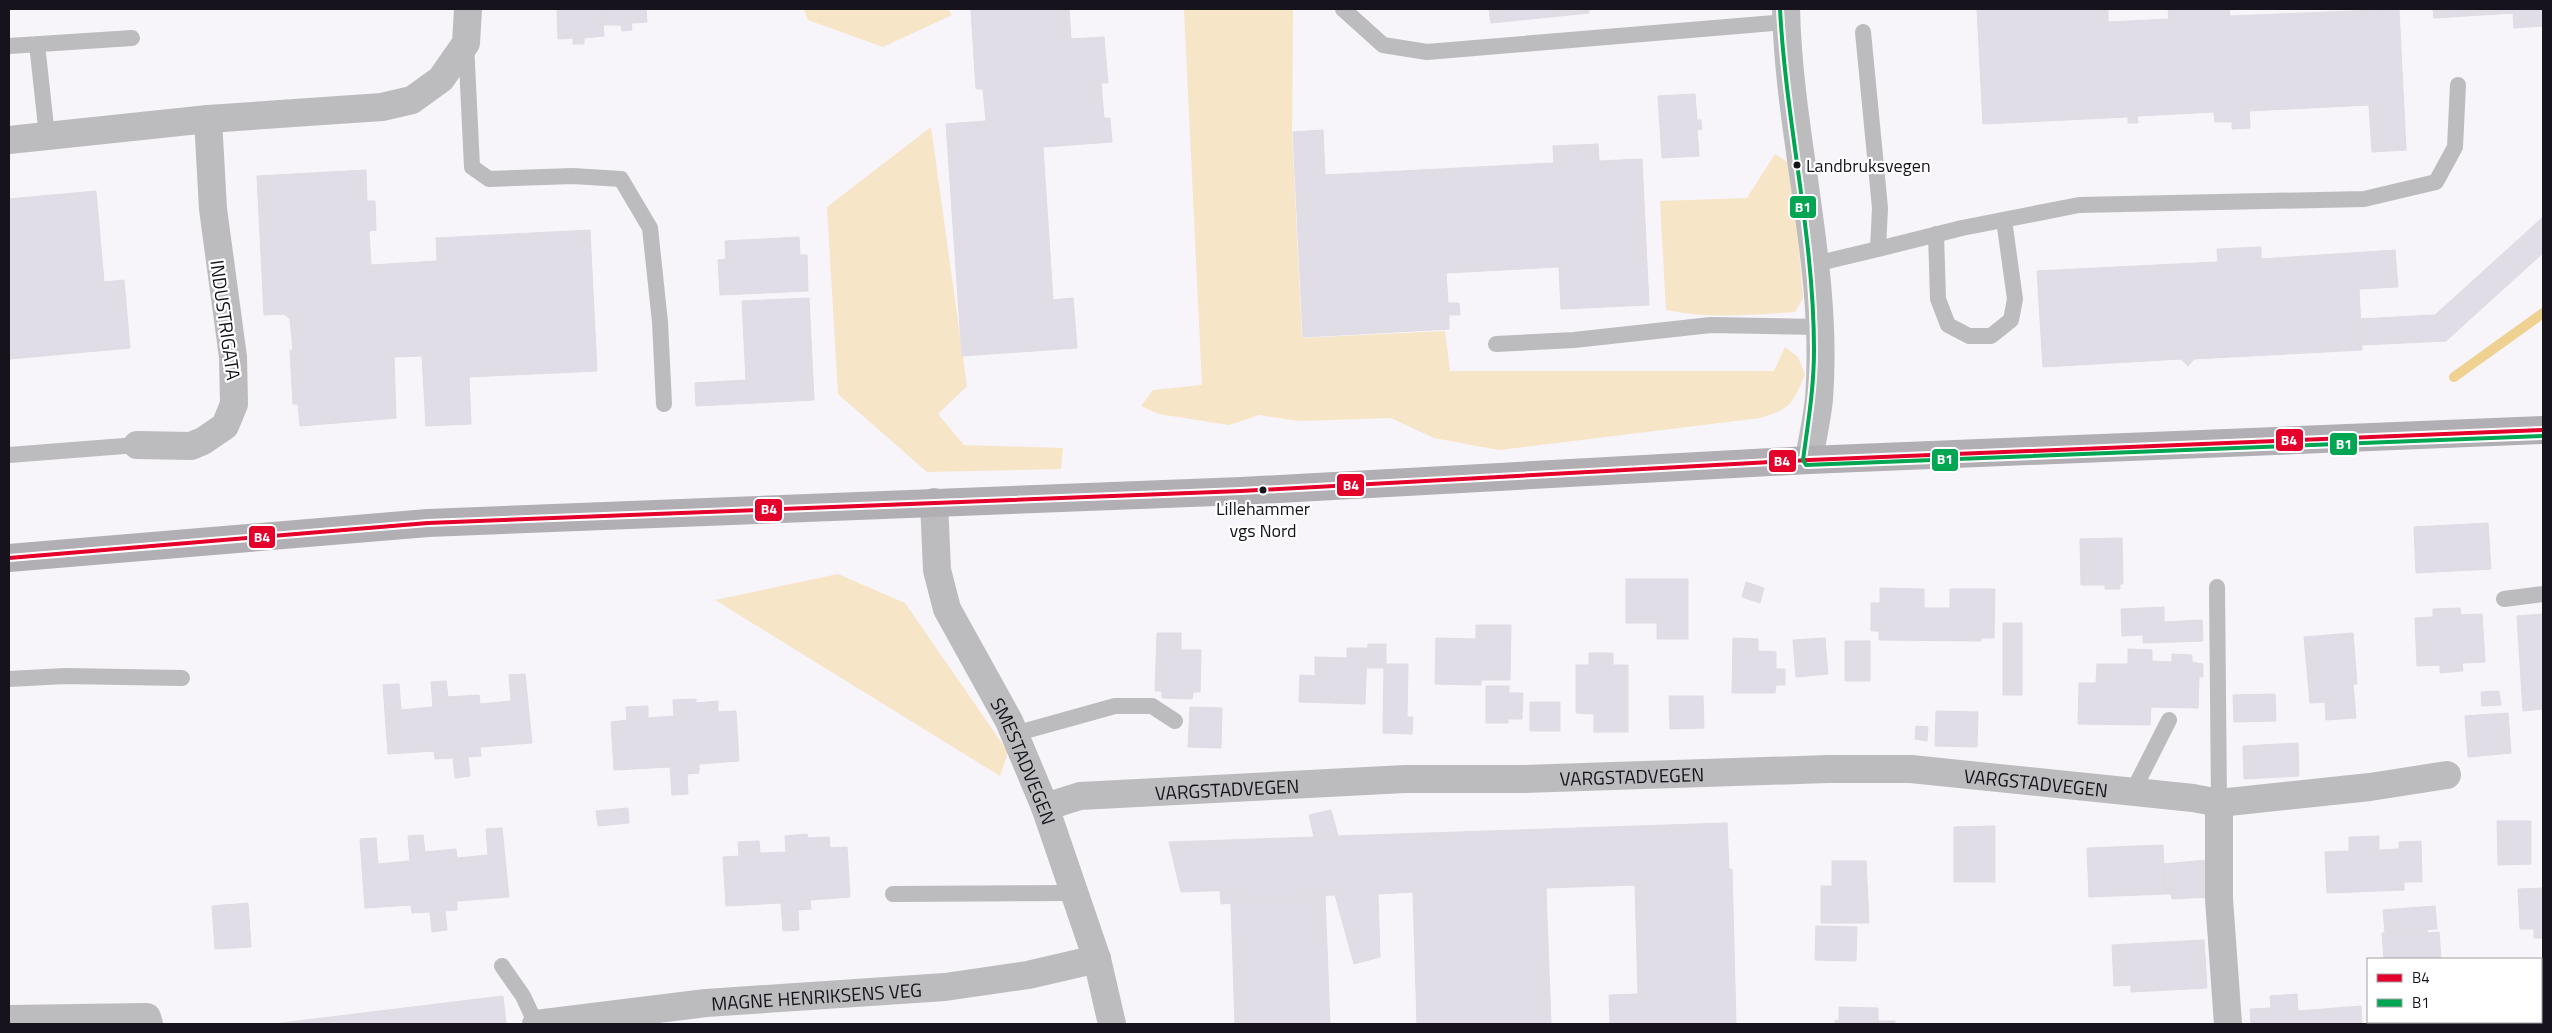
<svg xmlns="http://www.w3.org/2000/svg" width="2552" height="1033" viewBox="0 0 2552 1033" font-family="'Titillium Web',sans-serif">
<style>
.green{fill:#f6e5c7}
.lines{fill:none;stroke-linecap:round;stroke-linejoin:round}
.stream{stroke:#efd292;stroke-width:10}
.building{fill:#e1dde6;stroke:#e0dce4}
.lane{stroke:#bcbbbe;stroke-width:16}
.street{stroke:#bcbbbe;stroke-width:28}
.secondary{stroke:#b1afb4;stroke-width:28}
.bus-1-casing{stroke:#fff;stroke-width:8}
.bus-2-casing{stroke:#fff;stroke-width:8}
.bus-1{stroke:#e4002b;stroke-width:4}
.bus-2{stroke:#00a651;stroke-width:4}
.bus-dot{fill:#17131c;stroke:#fff;stroke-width:2}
.labels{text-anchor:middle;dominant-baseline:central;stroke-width:4.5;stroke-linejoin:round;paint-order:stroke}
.bus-label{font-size:18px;fill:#17131c;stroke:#fff;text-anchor:start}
.street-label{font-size:19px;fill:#17131c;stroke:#fff}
.line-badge{stroke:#fff;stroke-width:2}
.badge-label{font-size:14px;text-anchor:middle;font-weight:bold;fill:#fff}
</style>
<rect width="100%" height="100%" fill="#f7f4fa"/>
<path class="green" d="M 804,9 L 948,9 L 952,15 L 883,47 L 808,20 Z
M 1184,9 L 1293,9 L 1292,132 L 1302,338 L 1445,331 L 1450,371 L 1774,371 L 1785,347 L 1798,357 L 1805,375 C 1792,405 1791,408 1760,418 L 1499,450 L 1434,438 L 1391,418 L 1299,421 L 1259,415 L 1229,425 L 1159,414 L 1141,406 L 1153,390 L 1202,385 Z
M 931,127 L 967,386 L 938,414 L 964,445 L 1063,448 L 1061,469 L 927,472 L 838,394 L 827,207 Z
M 1775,154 L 1792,165 L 1803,298 L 1795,312 C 1752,315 1708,319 1666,310 L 1660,201 L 1747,198 Z
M 838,574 L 905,603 L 1008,752 L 1000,776 L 715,600 Z"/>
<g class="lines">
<path class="stream" d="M 2454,377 L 2543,313"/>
</g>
<path class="building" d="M 557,9 L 602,9 L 604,36 L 584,38 L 584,44 L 573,44 L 573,38 L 558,39 Z
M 602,9 L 646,9 L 647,22 L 631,23 L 632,30 L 622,31 L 621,25 L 604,25 Z
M 971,9 L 1069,9 L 1071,39 L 1104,37 L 1108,83 L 1101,83 L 1104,118 L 1110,118 L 1112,142 L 1043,147 L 1053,300 L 1073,298 L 1077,348 L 962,356 L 946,124 L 986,121 L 983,89 L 976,89 Z
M 1489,9 L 1589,9 L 1589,13 L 1491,23 Z
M 1977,9 L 2108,9 L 2108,22 L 2169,19 L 2168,9 L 2229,9 L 2230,16 L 2399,9 L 2406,150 L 2372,152 L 2369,105 L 2249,111 L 2250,128 L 2232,129 L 2232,122 L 2215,122 L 2214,112 L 2137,116 L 2138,123 L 2128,123 L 2128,117 L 1983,124 Z
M 2433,9 L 2543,9 L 2543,26 L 2514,28 L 2513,13 L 2434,18 Z
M 1695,94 L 1697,120 L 1701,120 L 1702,129 L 1697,130 L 1699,156 L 1662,158 L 1658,96 Z
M 1323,130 L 1325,175 L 1554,163 L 1553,146 L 1598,144 L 1599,161 L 1642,159 L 1649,305 L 1561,309 L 1559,267 L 1446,273 L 1448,303 L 1459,303 L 1460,315 L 1449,315 L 1449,329 L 1303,337 L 1293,132 Z
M 366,170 L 367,201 L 375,201 L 376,230 L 369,231 L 371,265 L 437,261 L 436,238 L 590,230 L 597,371 L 469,377 L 471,424 L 426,426 L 422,356 L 394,357 L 396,418 L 300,426 L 298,404 L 293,404 L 290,350 L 293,350 L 290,319 L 284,314 L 264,315 L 257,176 Z
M 96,191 L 104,282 L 124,280 L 130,348 L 9,359 L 9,199 Z
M 2543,217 L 2543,253 L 2446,341 L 2361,345 L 2360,319 L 2435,315 Z
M 799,237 L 800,255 L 807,255 L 808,291 L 720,295 L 718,260 L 726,259 L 725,241 Z
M 2261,247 L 2261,259 L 2395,250 L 2398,287 L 2359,289 L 2362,350 L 2194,359 L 2188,366 L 2181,359 L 2043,367 L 2037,271 L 2218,262 L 2217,249 Z
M 809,298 L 814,400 L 696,406 L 695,383 L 746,380 L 742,301 Z
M 2488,523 L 2491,569 L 2416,573 L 2414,527 Z
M 2122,538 L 2123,584 L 2120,584 L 2120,589 L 2105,589 L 2105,585 L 2081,585 L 2080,539 Z
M 1626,579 L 1688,579 L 1688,639 L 1657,639 L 1657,623 L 1626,623 Z
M 1746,582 L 1764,588 L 1760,603 L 1742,597 Z
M 1880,588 L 1924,589 L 1924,608 L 1950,608 L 1950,589 L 1995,589 L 1994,638 L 1981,638 L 1981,641 L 1879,640 L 1879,631 L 1871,631 L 1871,603 L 1880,603 Z
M 2164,607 L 2164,622 L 2202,620 L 2203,641 L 2143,643 L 2143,635 L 2122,636 L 2121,609 Z
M 2460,608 L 2461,615 L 2482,614 L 2485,662 L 2462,663 L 2463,671 L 2440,673 L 2440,665 L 2417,666 L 2415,618 L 2433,617 L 2433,609 Z
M 2543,614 L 2543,709 L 2523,711 L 2517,616 Z
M 2003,623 L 2022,623 L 2022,695 L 2003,695 Z
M 1476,625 L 1511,625 L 1510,680 L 1481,680 L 1481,685 L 1435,684 L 1436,638 L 1476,639 Z
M 1157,633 L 1181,633 L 1181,650 L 1201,650 L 1200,692 L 1193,692 L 1192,699 L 1162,698 L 1162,691 L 1155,691 Z
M 2353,633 L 2357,684 L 2353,684 L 2356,718 L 2326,720 L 2325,702 L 2310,703 L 2304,637 Z
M 1733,638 L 1758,639 L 1758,651 L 1776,652 L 1776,669 L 1785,669 L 1785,685 L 1776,685 L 1775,693 L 1732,693 Z
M 1825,638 L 1828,674 L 1796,677 L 1793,640 Z
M 1845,641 L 1870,641 L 1870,681 L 1845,681 Z
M 1368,644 L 1386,644 L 1386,664 L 1408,664 L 1407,717 L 1413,717 L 1412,734 L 1383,733 L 1384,668 L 1367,668 Z
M 1347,648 L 1367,648 L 1365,704 L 1299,702 L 1300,675 L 1315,676 L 1315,657 L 1347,658 Z
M 2128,649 L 2152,650 L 2152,661 L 2172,662 L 2172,654 L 2192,655 L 2192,662 L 2203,664 L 2203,677 L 2199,677 L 2198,708 L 2151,707 L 2150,725 L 2078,724 L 2079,683 L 2096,683 L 2097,664 L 2128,664 Z
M 1589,653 L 1613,653 L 1613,665 L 1628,665 L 1628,732 L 1594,732 L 1594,714 L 1576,713 L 1576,665 L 1589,665 Z
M 525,674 L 532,743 L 480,747 L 481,756 L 468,757 L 470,776 L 455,778 L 453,758 L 435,759 L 434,751 L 388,754 L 383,685 L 399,684 L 401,710 L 433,707 L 431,682 L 446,681 L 448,697 L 479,695 L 480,704 L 511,701 L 509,675 Z
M 1486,686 L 1509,686 L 1509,693 L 1523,693 L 1522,719 L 1508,719 L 1508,723 L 1486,723 Z
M 2499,691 L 2501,705 L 2482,706 L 2481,692 Z
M 2275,694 L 2276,721 L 2234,722 L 2233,695 Z
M 1669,696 L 1703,696 L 1704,728 L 1670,729 Z
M 696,699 L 696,703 L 718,701 L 718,712 L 736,711 L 739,761 L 699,764 L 699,773 L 687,774 L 688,794 L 672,795 L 670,767 L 614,770 L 611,722 L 627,720 L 626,707 L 648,706 L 648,718 L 674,716 L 673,700 Z
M 1530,702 L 1560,702 L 1560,731 L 1530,731 Z
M 1190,707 L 1222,708 L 1221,748 L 1188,747 Z
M 1936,711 L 1978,712 L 1977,747 L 1935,746 Z
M 2508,713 L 2511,753 L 2468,757 L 2465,716 Z
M 1916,726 L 1928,727 L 1927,741 L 1915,739 Z
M 2298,743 L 2299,776 L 2244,779 L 2243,746 Z
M 628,808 L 629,823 L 598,826 L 596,811 Z
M 1331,810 L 1338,836 L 1727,823 L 1729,869 L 1732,869 L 1736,1024 L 1610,1024 L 1609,995 L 1638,994 L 1635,885 L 1546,888 L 1551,1024 L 1417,1024 L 1413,892 L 1378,894 L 1380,957 L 1354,964 L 1335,895 L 1236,899 L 1235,890 L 1181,892 L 1169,842 L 1314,837 L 1309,815 Z
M 2497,821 L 2531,821 L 2531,864 L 2498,865 Z
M 1995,826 L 1995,882 L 1954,882 L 1954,827 Z
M 502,828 L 509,897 L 457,901 L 457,910 L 445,911 L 447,930 L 432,932 L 430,912 L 412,913 L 411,905 L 365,908 L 360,839 L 376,838 L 378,864 L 410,861 L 408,836 L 423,835 L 425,852 L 456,849 L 457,858 L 488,855 L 486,829 Z
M 807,834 L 808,838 L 829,837 L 830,848 L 847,847 L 850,897 L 810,900 L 811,909 L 798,910 L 799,930 L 783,931 L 781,903 L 726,906 L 723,857 L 739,856 L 738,842 L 759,841 L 760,853 L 786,852 L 785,836 Z
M 2379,836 L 2379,850 L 2399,849 L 2399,842 L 2421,841 L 2422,882 L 2404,882 L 2404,890 L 2327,893 L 2325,852 L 2349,851 L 2349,837 Z
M 2163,845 L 2165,894 L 2089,897 L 2087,848 Z
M 2207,860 L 2209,897 L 2172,899 L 2171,894 L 2165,894 L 2163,864 Z
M 1832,861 L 1866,861 L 1869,923 L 1821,923 L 1821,886 L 1832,886 Z
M 2543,888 L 2543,947 L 2543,938 L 2534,938 L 2534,929 L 2520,929 L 2518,889 Z
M 1235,890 L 1236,899 L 1325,895 L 1330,1024 L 1235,1024 L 1231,903 L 1221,904 L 1220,891 Z
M 248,903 L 251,947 L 215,949 L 212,906 Z
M 2435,906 L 2437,929 L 2385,932 L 2383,910 Z
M 1816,926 L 1857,927 L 1856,961 L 1815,960 Z
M 2427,930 L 2428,933 L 2439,932 L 2441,959 L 2384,959 L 2382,933 Z
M 2204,940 L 2207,988 L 2131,992 L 2131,985 L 2114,986 L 2112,945 Z
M 2297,994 L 2298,1011 L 2361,1006 L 2362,1024 L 2251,1024 L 2250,1009 L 2271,1008 L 2270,996 Z
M 503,996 L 506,1024 L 273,1024 Z
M 1839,1007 L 1878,1008 L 1878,1021 L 1895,1021 L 1895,1024 L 1835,1024 L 1835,1020 L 1839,1021 Z
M 2433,1022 L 2463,1022 L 2463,1024 L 2433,1024 Z"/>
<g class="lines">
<path class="lane" d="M 1343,9 L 1383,45 L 1427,52 L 1786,22
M 466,43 L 472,167 L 489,179 L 573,176 L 621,179 L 650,228 L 660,322 L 664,404
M 37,44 L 47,136
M 9,46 L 132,38
M 1936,234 L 1938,299 L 1948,325 L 1969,336 L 1991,336 L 2011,320 L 2015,299 L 2004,220
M 1878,249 L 1962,228 L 2079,205 L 2364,199 L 2436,182 L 2455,147 L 2458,85
M 1815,264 L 1878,249 L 1880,208 L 1863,32
M 1496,344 L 1574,340 L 1711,325 L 1819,327
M 9,455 L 137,445
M 2217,587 L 2219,803
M 2504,599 L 2543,594
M 9,679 L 65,676 L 182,678
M 1014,734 L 1115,706 L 1152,706 L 1175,721
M 2132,793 L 2169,720
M 893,894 L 1076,893
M 502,966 L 523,996 L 536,1024"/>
<g class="street">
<path d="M 1786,9 C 1789,139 1829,268 1819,399 C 1817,419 1812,440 1809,460"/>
<path d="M 9,140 L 208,119 L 382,107 L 412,100 L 441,79 L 466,43 L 468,9"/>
<path d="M 137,445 L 191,446 L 203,441 L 225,426 L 234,404 L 233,357 L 213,209 L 208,119"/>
<path id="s1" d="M 934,502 L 937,570 L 947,609 L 1009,721 L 1045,807 L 1097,959 L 1112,1024"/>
<path d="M 2219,803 L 2219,899 L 2228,1024"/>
<path id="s2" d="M 1045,807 L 1080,796 L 1405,779 L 1522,779 L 1828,769 L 1911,769 L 2193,798 L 2219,803 L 2370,787 L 2447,775"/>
<path d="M 9,1019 L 147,1017 L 149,1024"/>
<path id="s3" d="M 536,1024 L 706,1003 L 945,987 L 1028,975 L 1097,959"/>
</g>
<path class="secondary" d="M 9,558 L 428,523 L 1241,491 L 1809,460 L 2543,430"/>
<defs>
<path id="bus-1" d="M 9,558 L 428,523 L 1241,491 L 1809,460 L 2543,430"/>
<path id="bus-2" d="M 1780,9 C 1786,123 1814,236 1814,350 C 1814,388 1808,423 1803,460 L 1806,465 L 2543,436"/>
</defs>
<use href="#bus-1" class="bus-1-casing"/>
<use href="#bus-2" class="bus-2-casing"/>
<use href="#bus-1" class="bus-1"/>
<use href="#bus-2" class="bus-2"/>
</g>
<g class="bus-dot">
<circle cx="1797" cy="165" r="4.5"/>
<circle cx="1263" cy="490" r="4.5"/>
</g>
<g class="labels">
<g class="bus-label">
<text x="1806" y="165">Landbruksvegen</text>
<text x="1263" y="508" text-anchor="middle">Lillehammer<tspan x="1263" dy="22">vgs Nord</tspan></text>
</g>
<g class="street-label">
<text transform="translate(226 320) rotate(82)">INDUSTRIGATA</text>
<text stroke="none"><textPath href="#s1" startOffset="279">SMESTADVEGEN</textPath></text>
<text stroke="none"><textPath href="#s2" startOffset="589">VARGSTADVEGEN</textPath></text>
<text stroke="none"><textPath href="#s2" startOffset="994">VARGSTADVEGEN</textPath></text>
<text stroke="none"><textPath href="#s2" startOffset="184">VARGSTADVEGEN</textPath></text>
<text stroke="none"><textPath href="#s3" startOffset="282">MAGNE HENRIKSENS VEG</textPath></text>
</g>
</g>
<g class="line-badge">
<rect x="1789" y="195" width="28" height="24" rx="5" fill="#00a651"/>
<rect x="2275" y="428" width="29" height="24" rx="5" fill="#e4002b"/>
<rect x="2329" y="432" width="29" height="24" rx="5" fill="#00a651"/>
<rect x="1931" y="448" width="28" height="24" rx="5" fill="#00a651"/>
<rect x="1768" y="449" width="29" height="24" rx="5" fill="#e4002b"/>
<rect x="1336" y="473" width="29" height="24" rx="5" fill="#e4002b"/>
<rect x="754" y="498" width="29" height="24" rx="5" fill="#e4002b"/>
<rect x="248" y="525" width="28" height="24" rx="5" fill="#e4002b"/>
</g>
<g class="badge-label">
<text x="1803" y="212">B1</text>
<text x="2289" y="445">B4</text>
<text x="2344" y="449">B1</text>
<text x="1945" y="464">B1</text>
<text x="1782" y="466">B4</text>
<text x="1351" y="490">B4</text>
<text x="769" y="514">B4</text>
<text x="262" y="542">B4</text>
</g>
<rect width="2552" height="1033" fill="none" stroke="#17131c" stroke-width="20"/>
<rect x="2367" y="958" width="175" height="65" fill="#ffffff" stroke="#a2a1a4"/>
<rect x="2377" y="974" width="25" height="8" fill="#e4002b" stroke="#a2a1a4"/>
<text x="2412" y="983" font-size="15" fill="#17131c">B4</text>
<rect x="2377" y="999" width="25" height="8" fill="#00a651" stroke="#a2a1a4"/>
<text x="2412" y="1008" font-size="15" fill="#17131c">B1</text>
</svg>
